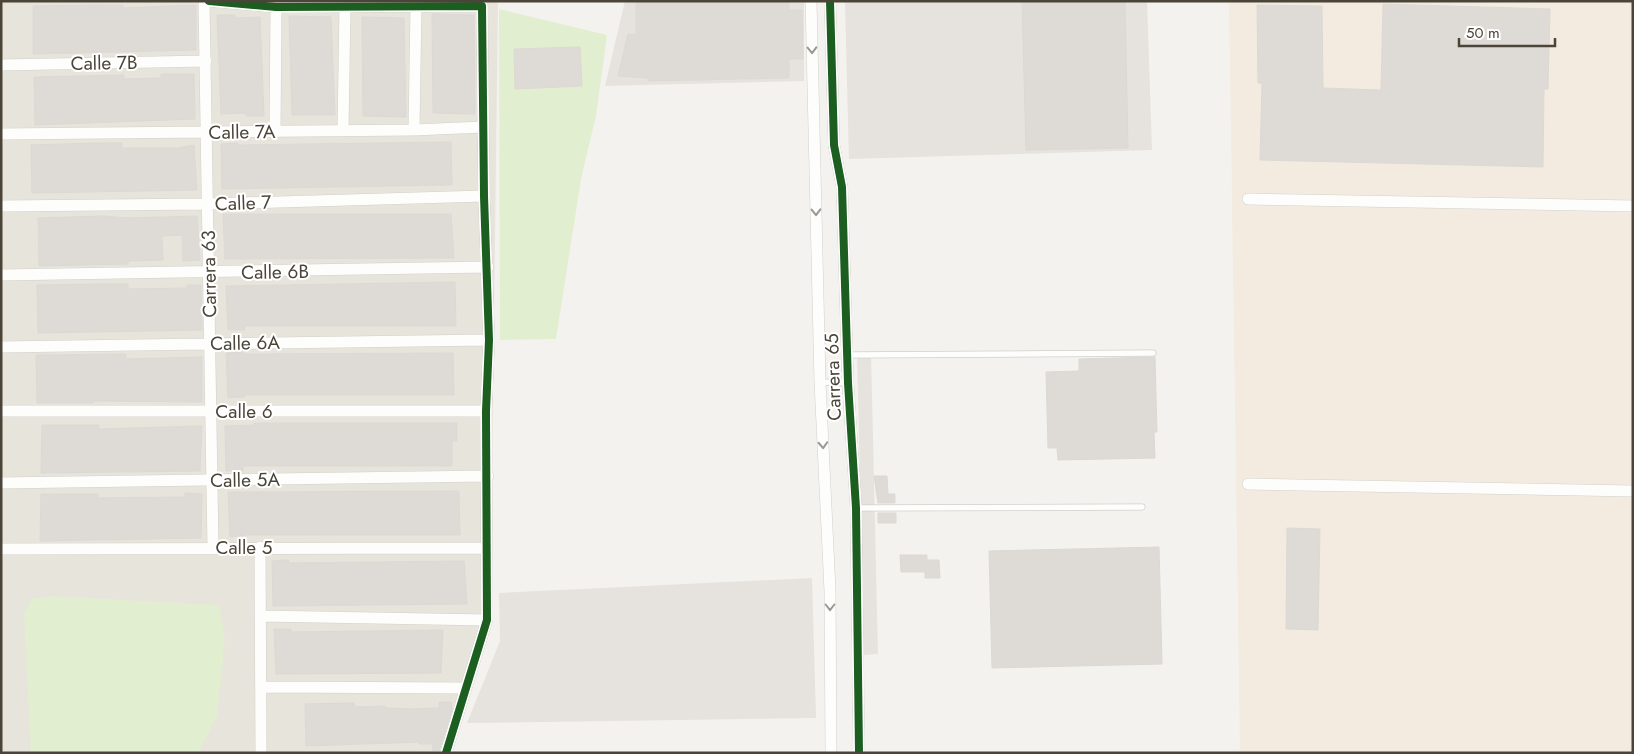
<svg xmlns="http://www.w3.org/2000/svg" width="1634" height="754" viewBox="0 0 1634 754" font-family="Jost,sans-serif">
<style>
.residential{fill:#e7e4dc}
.commercial{fill:#f3ebdf}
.industrial{fill:#e6e2de}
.green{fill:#e1eecf}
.parking{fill:#e6e3df}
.building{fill:#dedbd6;stroke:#dcd9d4}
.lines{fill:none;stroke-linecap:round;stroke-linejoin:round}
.lane-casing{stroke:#d2d0cb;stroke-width:7}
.street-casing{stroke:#d2d0cb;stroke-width:12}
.lane{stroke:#fdfdfc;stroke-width:5.5}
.street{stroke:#fdfdfc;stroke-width:11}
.cycleway-casing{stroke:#fff;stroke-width:11}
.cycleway{stroke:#1b5e20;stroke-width:8}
.oneway{stroke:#9b9791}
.labels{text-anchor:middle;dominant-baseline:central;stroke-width:4;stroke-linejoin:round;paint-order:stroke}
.street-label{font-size:19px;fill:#4b4439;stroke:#fff}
</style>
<rect width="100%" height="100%" fill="#f4f2ee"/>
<path class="residential" d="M 1,1 L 498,1 L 490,629 L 449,753 L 1,753 Z"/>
<path class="commercial" d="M 1229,1 L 1633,1 L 1633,753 L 1240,753 Z"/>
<path class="industrial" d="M 625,1 L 804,1 L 804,81 L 605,86 Z
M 845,1 L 1147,1 L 1152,150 L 849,159 Z
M 812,578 L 816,718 L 467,723 L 500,641 L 499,593 Z"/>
<path class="green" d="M 499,9 L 607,35 L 596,116 L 581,179 L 556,339 L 500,340 Z
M 50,596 L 219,605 L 225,639 L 217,716 L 198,753 L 31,753 L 24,614 L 32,599 Z"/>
<path class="parking" d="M 857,353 L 871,353 L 878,654 L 864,655 Z"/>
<path class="building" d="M 636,1 L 789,1 L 789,10 L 802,10 L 803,59 L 789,59 L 789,78 L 648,81 L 648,78 L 618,76 L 628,34 L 636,35 Z
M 1022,1 L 1125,1 L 1128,148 L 1026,150 Z
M 1383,4 L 1550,9 L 1548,89 L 1544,89 L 1543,167 L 1260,160 L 1262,83 L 1258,83 L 1257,5 L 1322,6 L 1323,88 L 1381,90 Z
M 97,5 L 123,5 L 123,8 L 196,5 L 196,50 L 33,54 L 33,6 Z
M 432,14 L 474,15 L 475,114 L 433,113 Z
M 217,15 L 235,15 L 235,18 L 260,17 L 264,116 L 246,116 L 246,113 L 221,114 Z
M 289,16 L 331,17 L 335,115 L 292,115 Z
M 362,17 L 404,18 L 406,117 L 363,116 Z
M 580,47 L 582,86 L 515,89 L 514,49 Z
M 161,74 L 194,74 L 195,119 L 35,125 L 34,77 L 124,75 L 124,79 L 161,78 Z
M 451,142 L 452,185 L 222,189 L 221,144 L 238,143 L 238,145 Z
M 96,143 L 122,143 L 122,148 L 178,148 L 194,145 L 197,190 L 32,193 L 31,145 Z
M 223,214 L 451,214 L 454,258 L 225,259 Z
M 103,216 L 129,218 L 197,216 L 200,260 L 183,261 L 182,235 L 162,236 L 163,260 L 128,261 L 128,264 L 39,266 L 38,218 Z
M 455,282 L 456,326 L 244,326 L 245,330 L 228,330 L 226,286 Z
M 101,284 L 128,284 L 128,289 L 187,288 L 187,285 L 201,285 L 202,330 L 38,333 L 37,285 Z
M 243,352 L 243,354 L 453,353 L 454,395 L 245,395 L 245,397 L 228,398 L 226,353 Z
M 126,354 L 126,359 L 202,357 L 202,402 L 94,401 L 94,403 L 37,403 L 36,355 Z
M 1155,357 L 1157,432 L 1154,432 L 1155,458 L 1058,460 L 1057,448 L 1048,448 L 1046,372 L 1079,371 L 1079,359 Z
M 254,423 L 457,423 L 457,441 L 452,441 L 452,466 L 243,466 L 243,471 L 226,471 L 225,426 L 254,425 Z
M 42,425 L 99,425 L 99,429 L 202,426 L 200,471 L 41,473 Z
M 874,476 L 887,476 L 888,494 L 895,494 L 895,503 L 878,503 Z
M 459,491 L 460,535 L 246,535 L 230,537 L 228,492 Z
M 185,493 L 202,494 L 201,538 L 40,541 L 41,494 L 98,494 L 98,498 L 185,497 Z
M 878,513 L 896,513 L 896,523 L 878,523 Z
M 1287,528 L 1320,529 L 1318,630 L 1286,629 Z
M 1159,547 L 1162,664 L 992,668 L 989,551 Z
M 900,555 L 927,555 L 927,560 L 939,560 L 940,578 L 925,578 L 925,572 L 901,572 Z
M 289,560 L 289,563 L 464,561 L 467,604 L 273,606 L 272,561 Z
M 274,629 L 291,629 L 291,632 L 443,630 L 441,673 L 276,674 Z
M 439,702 L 451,702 L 452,710 L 439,751 L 433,751 L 432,744 L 419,744 L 419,742 L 306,746 L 305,704 L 354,703 L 355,707 L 385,706 L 385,708 L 412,709 L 439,708 Z"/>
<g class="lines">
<defs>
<path id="lane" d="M 848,355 L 1153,353
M 820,382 L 848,383
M 856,508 L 1142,507"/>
<path id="street" d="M 204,1 L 213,547
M 209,1 L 276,7 L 482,6 L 484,196 L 489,340 L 486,411 L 487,620 L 446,753
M 811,1 L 820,382 L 830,591 L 831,753
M 830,1 L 834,145 L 842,187 L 848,383 L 856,508 L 859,753
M 1,65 L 206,61
M 414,130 L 416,6
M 275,131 L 276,7
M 343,131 L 345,8
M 1,134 L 414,130 L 483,127
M 1248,199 L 1633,206
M 1,206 L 208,204 L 484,196
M 1,275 L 488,267
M 1,347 L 489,340
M 1,411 L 486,411
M 1,483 L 488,476
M 1248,484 L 1633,491
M 260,547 L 261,753
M 1,549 L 486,548
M 260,616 L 487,620
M 261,687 L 466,688"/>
</defs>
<use href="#lane" class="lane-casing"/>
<use href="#street" class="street-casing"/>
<use href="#lane" class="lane"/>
<use href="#street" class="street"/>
<defs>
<path id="cycleway" d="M 209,1 L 276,7 L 482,6 L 484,196 L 489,340 L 486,411 L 487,620 L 446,753
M 830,1 L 834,145 L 842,187 L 848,383 L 856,508 L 859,753"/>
</defs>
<use href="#cycleway" class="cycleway-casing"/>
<use href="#cycleway" class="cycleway"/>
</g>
<defs><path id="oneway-chevron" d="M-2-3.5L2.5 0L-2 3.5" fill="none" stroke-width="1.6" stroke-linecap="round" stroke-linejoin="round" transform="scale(1.25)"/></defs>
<g class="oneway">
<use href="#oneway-chevron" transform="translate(812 50) rotate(89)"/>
<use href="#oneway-chevron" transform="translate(816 212) rotate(89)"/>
<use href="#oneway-chevron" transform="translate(823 445) rotate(87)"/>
<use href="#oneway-chevron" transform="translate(830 607) rotate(90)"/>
</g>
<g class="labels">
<g class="street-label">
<text transform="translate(104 63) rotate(-1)">Calle 7B</text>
<text transform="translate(242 132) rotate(-1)">Calle 7A</text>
<text transform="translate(243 203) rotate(-2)">Calle 7</text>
<text transform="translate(275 272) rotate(-1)">Calle 6B</text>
<text transform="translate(209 274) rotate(-91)">Carrera 63</text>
<text transform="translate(245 343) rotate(-1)">Calle 6A</text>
<text transform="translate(833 377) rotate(-92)">Carrera 65</text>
<text x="244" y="411">Calle 6</text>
<text transform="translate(245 480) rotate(-1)">Calle 5A</text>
<text x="244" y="547">Calle 5</text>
</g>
</g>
<rect width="1634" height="754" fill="none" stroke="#4b4439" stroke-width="5"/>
<path d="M1459 38v8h96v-8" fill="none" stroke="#4b4439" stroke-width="2.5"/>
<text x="1466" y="38" font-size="15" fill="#4b4439" stroke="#ffffff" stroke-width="4" paint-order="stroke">50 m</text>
</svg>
